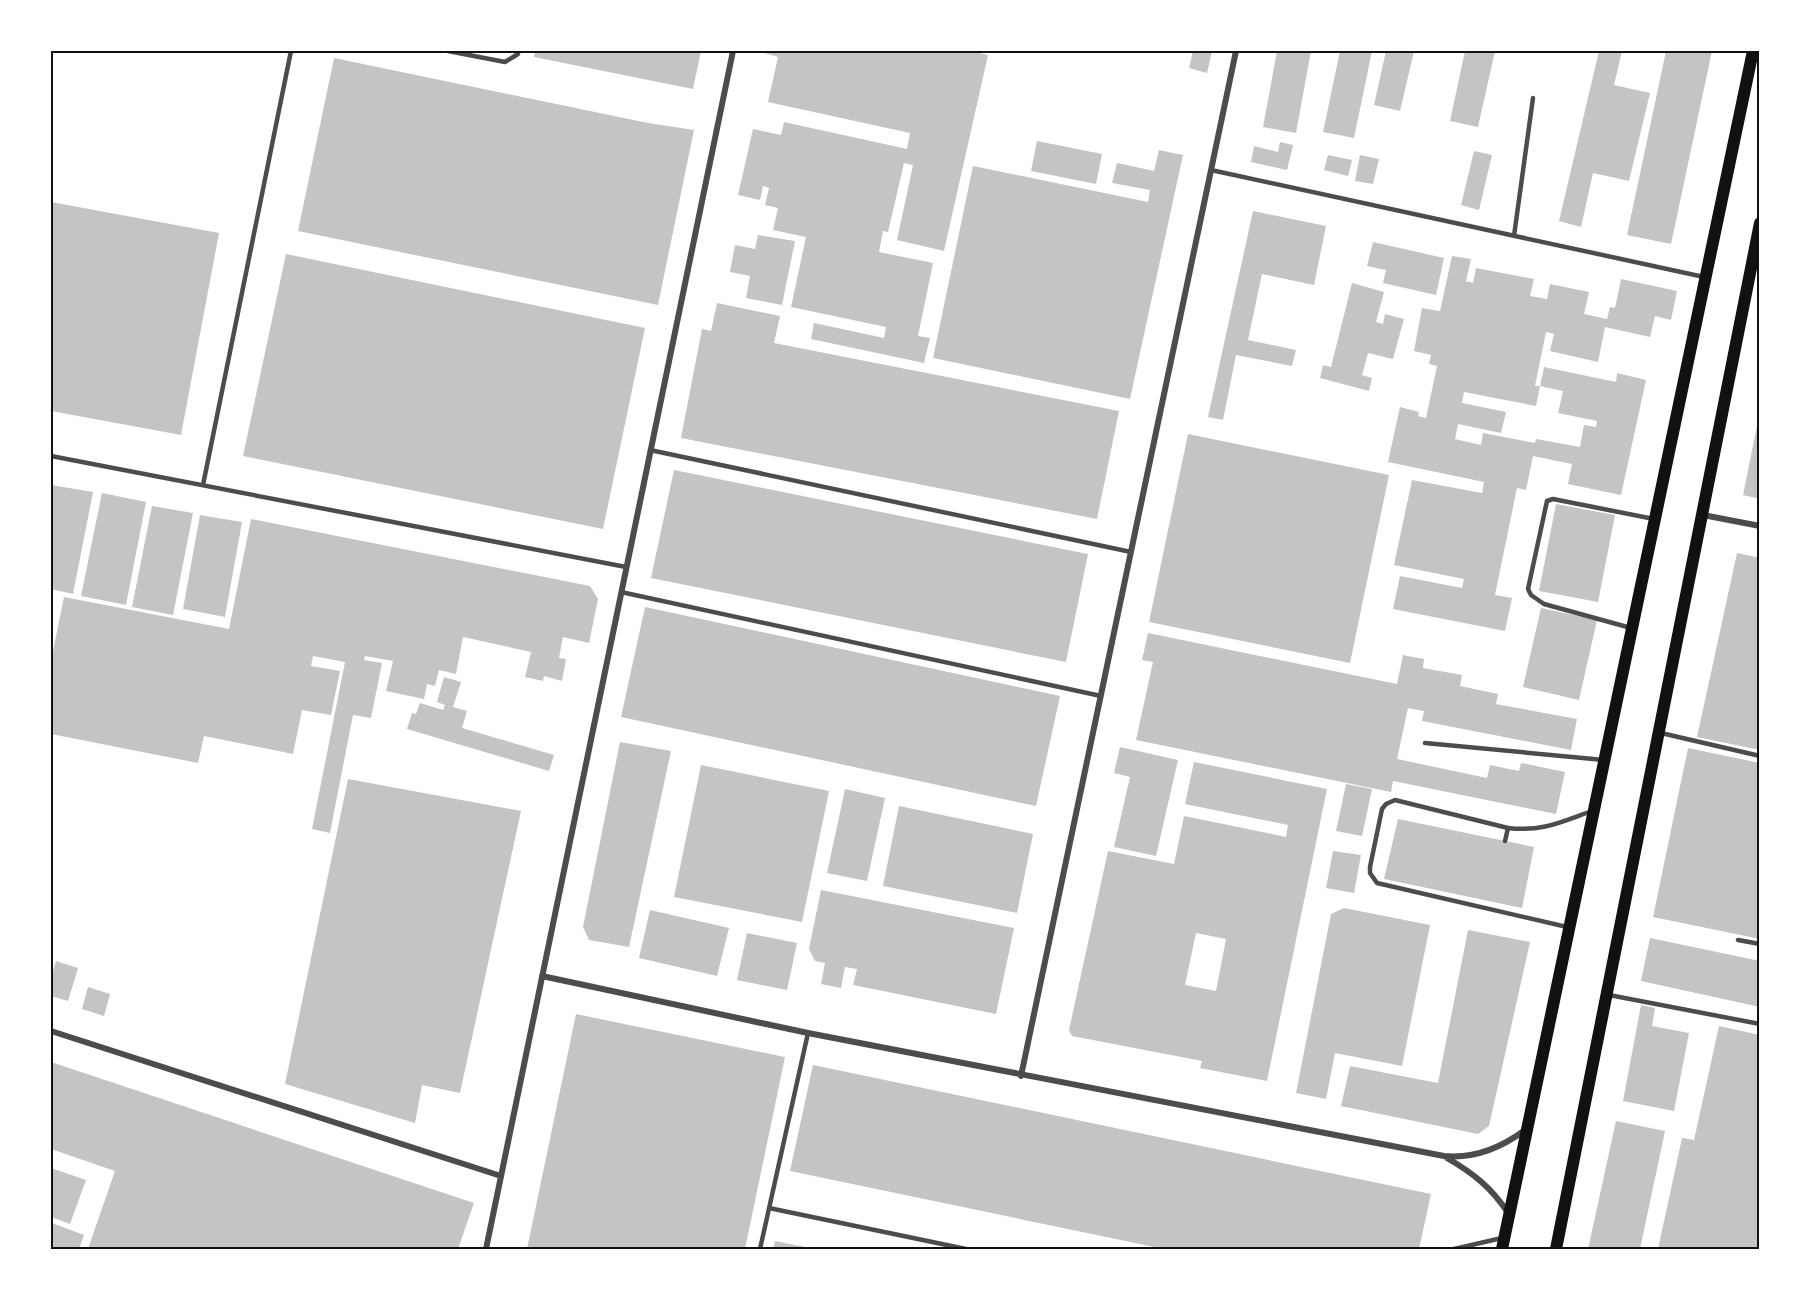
<svg xmlns="http://www.w3.org/2000/svg" width="1811" height="1300" viewBox="0 0 1811 1300" font-family="'PT Sans Narrow',sans-serif">
<style>
.building{fill:#c4c4c4;fill-rule:evenodd}
.lines{fill:none;stroke-linecap:round;stroke-linejoin:round}
.service{stroke:#4c4c4c;stroke-width:4.5}
.minor{stroke:#4c4c4c;stroke-width:6}
.secondary{stroke:#111;stroke-width:12}
.neatline{fill:none;stroke:#111;stroke-width:2}
</style>
<rect width="100%" height="100%" fill="#fff"/>
<path class="building" d="M 535,51 L 701,51 L 693,89 L 534,57 Z
M 766,51 L 971,51 L 988,55 L 944,251 L 897,240 L 913,165 L 904,163 L 888,232 L 883,231 L 879,252 L 933,263 L 918,336 L 930,338 L 924,363 L 811,339 L 814,323 L 884,338 L 886,327 L 791,307 L 806,237 L 773,230 L 778,208 L 765,205 L 769,188 L 763,186 L 760,200 L 738,195 L 753,129 L 781,135 L 784,122 L 907,149 L 910,133 L 768,102 L 778,57 L 765,53 Z
M 1193,51 L 1212,51 L 1207,73 L 1189,68 Z
M 1277,51 L 1311,51 L 1296,133 L 1263,127 Z
M 1340,51 L 1372,51 L 1354,138 L 1323,132 Z
M 1386,51 L 1414,51 L 1400,111 L 1374,105 Z
M 1465,51 L 1495,51 L 1478,127 L 1450,121 Z
M 1599,51 L 1622,51 L 1614,85 L 1650,93 L 1629,181 L 1593,173 L 1581,227 L 1559,221 Z
M 1666,51 L 1712,51 L 1671,244 L 1627,235 Z
M 334,58 L 648,123 L 694,130 L 658,305 L 298,231 Z
M 1037,141 L 1102,154 L 1096,184 L 1031,171 Z
M 1280,142 L 1293,145 L 1287,170 L 1251,162 L 1254,146 L 1278,152 Z
M 1159,150 L 1183,155 L 1130,399 L 933,358 L 973,166 L 1148,202 L 1150,190 L 1112,183 L 1117,163 L 1154,171 Z
M 1474,151 L 1492,155 L 1479,210 L 1461,205 Z
M 1328,155 L 1352,160 L 1348,176 L 1324,170 Z
M 1360,155 L 1379,159 L 1373,184 L 1355,181 Z
M 51,202 L 219,233 L 181,435 L 51,411 Z
M 1253,211 L 1326,226 L 1314,285 L 1262,274 L 1248,340 L 1296,350 L 1292,366 L 1236,355 L 1223,420 L 1208,417 Z
M 758,235 L 795,241 L 782,305 L 746,298 L 750,276 L 730,272 L 735,245 L 755,249 Z
M 1373,242 L 1444,258 L 1436,295 L 1383,283 L 1386,270 L 1367,266 Z
M 286,254 L 645,328 L 603,529 L 243,456 Z
M 1452,256 L 1471,259 L 1466,281 L 1473,283 L 1476,268 L 1534,279 L 1530,296 L 1547,299 L 1550,284 L 1589,292 L 1584,314 L 1607,319 L 1610,307 L 1615,308 L 1621,279 L 1677,291 L 1671,320 L 1655,316 L 1650,337 L 1605,327 L 1598,362 L 1550,351 L 1554,334 L 1546,332 L 1535,386 L 1540,386 L 1536,406 L 1464,392 L 1462,403 L 1506,412 L 1501,433 L 1458,424 L 1455,439 L 1481,445 L 1483,433 L 1535,443 L 1536,439 L 1580,447 L 1584,425 L 1596,427 L 1597,421 L 1558,413 L 1563,391 L 1540,386 L 1544,367 L 1616,382 L 1617,373 L 1646,380 L 1621,495 L 1568,484 L 1572,464 L 1533,456 L 1526,490 L 1517,488 L 1495,595 L 1512,598 L 1505,631 L 1393,609 L 1400,576 L 1462,588 L 1464,579 L 1394,565 L 1412,480 L 1482,493 L 1484,482 L 1388,462 L 1400,407 L 1419,412 L 1418,416 L 1426,418 L 1437,366 L 1429,364 L 1431,355 L 1414,351 L 1422,308 L 1440,311 Z
M 1352,283 L 1384,292 L 1376,322 L 1383,324 L 1385,314 L 1404,319 L 1393,359 L 1368,353 L 1362,375 L 1372,378 L 1369,391 L 1320,378 L 1323,365 L 1331,367 Z
M 717,303 L 780,316 L 774,343 L 1119,411 L 1097,519 L 681,438 L 702,329 L 711,331 Z
M 1759,416 L 1760,416 L 1760,499 L 1743,495 Z
M 1188,434 L 1389,475 L 1350,663 L 1149,622 Z
M 674,470 L 1088,554 L 1066,662 L 651,578 Z
M 51,485 L 93,492 L 73,594 L 51,589 Z
M 102,493 L 146,502 L 126,605 L 81,596 Z
M 1556,504 L 1615,515 L 1598,602 L 1539,591 Z
M 152,506 L 193,513 L 173,615 L 132,607 Z
M 200,515 L 242,522 L 225,617 L 183,609 Z
M 251,519 L 590,586 L 598,599 L 589,643 L 563,637 L 559,658 L 566,659 L 562,681 L 544,676 L 543,681 L 525,677 L 531,652 L 463,637 L 456,674 L 439,670 L 435,686 L 427,684 L 424,699 L 386,691 L 393,661 L 365,656 L 364,660 L 382,663 L 371,718 L 353,715 L 330,833 L 312,829 L 345,662 L 313,656 L 311,666 L 340,671 L 331,715 L 302,710 L 293,754 L 204,736 L 198,763 L 51,734 L 51,661 L 64,597 L 229,629 Z
M 1737,553 L 1760,558 L 1760,750 L 1697,737 Z
M 645,607 L 1060,696 L 1036,806 L 621,717 Z
M 1541,608 L 1597,620 L 1579,700 L 1523,687 Z
M 1148,633 L 1397,684 L 1403,655 L 1424,659 L 1423,668 L 1462,675 L 1460,686 L 1498,694 L 1496,704 L 1577,719 L 1571,750 L 1422,721 L 1424,711 L 1408,708 L 1397,759 L 1487,778 L 1490,765 L 1519,771 L 1521,763 L 1565,772 L 1556,814 L 1393,781 L 1391,792 L 1136,740 L 1153,662 L 1142,660 Z
M 444,677 L 461,682 L 453,707 L 467,711 L 462,728 L 554,755 L 549,771 L 407,729 L 412,713 L 416,714 L 420,703 L 443,710 L 445,705 L 437,702 Z
M 620,742 L 671,751 L 629,947 L 589,940 L 583,927 Z
M 1120,747 L 1178,760 L 1156,856 L 1114,847 L 1130,777 L 1114,773 Z
M 1688,748 L 1760,763 L 1760,939 L 1653,917 Z
M 1194,762 L 1327,789 L 1267,1081 L 1200,1068 L 1202,1061 L 1072,1036 L 1069,1030 L 1108,851 L 1174,864 L 1184,816 L 1286,837 L 1288,825 L 1185,804 ZM 1196,933 L 1226,939 L 1216,991 L 1185,985 Z
M 701,765 L 829,791 L 802,922 L 674,897 Z
M 348,779 L 521,811 L 460,1093 L 422,1085 L 415,1123 L 285,1084 Z
M 1346,784 L 1372,789 L 1362,836 L 1336,831 Z
M 845,789 L 885,798 L 867,881 L 827,873 Z
M 899,806 L 1033,834 L 1017,913 L 883,886 Z
M 1398,819 L 1534,847 L 1522,908 L 1384,879 Z
M 1333,851 L 1361,855 L 1354,893 L 1326,888 Z
M 821,890 L 1014,928 L 996,1014 L 853,985 L 857,969 L 845,967 L 841,988 L 821,984 L 825,963 L 815,961 L 809,949 Z
M 1344,908 L 1430,925 L 1402,1066 L 1335,1053 L 1326,1099 L 1296,1093 L 1331,914 Z
M 650,910 L 729,928 L 717,976 L 639,958 Z
M 1468,930 L 1530,942 L 1489,1126 L 1478,1134 L 1341,1106 L 1350,1066 L 1438,1083 Z
M 747,933 L 797,943 L 787,990 L 737,980 Z
M 1650,938 L 1760,961 L 1760,1007 L 1641,981 Z
M 56,961 L 78,968 L 68,1001 L 51,996 L 51,977 Z
M 88,987 L 110,994 L 104,1016 L 82,1009 Z
M 1641,1005 L 1655,1008 L 1652,1026 L 1689,1033 L 1674,1111 L 1623,1101 Z
M 576,1014 L 785,1057 L 745,1249 L 527,1249 Z
M 1719,1026 L 1760,1035 L 1760,1249 L 1658,1249 L 1682,1138 L 1694,1140 Z
M 51,1062 L 474,1203 L 458,1249 L 88,1249 L 115,1171 L 51,1149 Z
M 813,1065 L 1431,1194 L 1419,1249 L 1164,1249 L 790,1171 Z
M 1616,1121 L 1665,1131 L 1640,1249 L 1588,1249 Z
M 51,1168 L 86,1180 L 70,1224 L 51,1217 Z
M 52,1223 L 84,1235 L 79,1249 L 51,1249 Z
M 775,1241 L 810,1248 L 810,1249 L 773,1249 Z"/>
<g class="lines">
<path class="service" d="M 448,51 L 505,62 L 518,54 L 518,51
M 1211,170 L 1704,277
M 1514,236 L 1533,98
M 650,450 L 1131,552
M 51,456 L 626,567
M 203,485 L 291,51
M 621,592 L 1101,696
M 1631,628 L 1544,604 L 1531,595 L 1528,589 L 1547,501 L 1553,499 L 1654,519
M 1661,733 L 1760,756
M 1425,743 L 1604,760
M 1505,841 L 1508,828
M 1567,927 L 1377,883 L 1370,873 L 1370,867 L 1382,809 L 1386,804 L 1395,800 L 1508,828 C 1542,832 1561,822 1592,811
M 1738,940 L 1760,944
M 1609,995 L 1760,1024
M 769,1208 L 966,1249
M 760,1249 L 808,1033
M 1454,1249 L 1502,1238"/>
<path class="minor" d="M 1703,515 L 1760,526
M 542,976 L 808,1033 L 1444,1156 C 1475,1159 1501,1148 1525,1130
M 51,1031 L 501,1176
M 1021,1076 L 1236,51
M 1447,1158 C 1473,1173 1492,1188 1508,1213
M 486,1249 L 733,51"/>
<path class="secondary" d="M 1502,1249 L 1753,51
M 1556,1249 L 1760,223"/>
</g>
<rect width="1811" height="1300" fill="none" stroke="#ffffff" stroke-width="105"/>
<rect x="52" y="52" width="1706" height="1196" class="neatline"/>
</svg>
